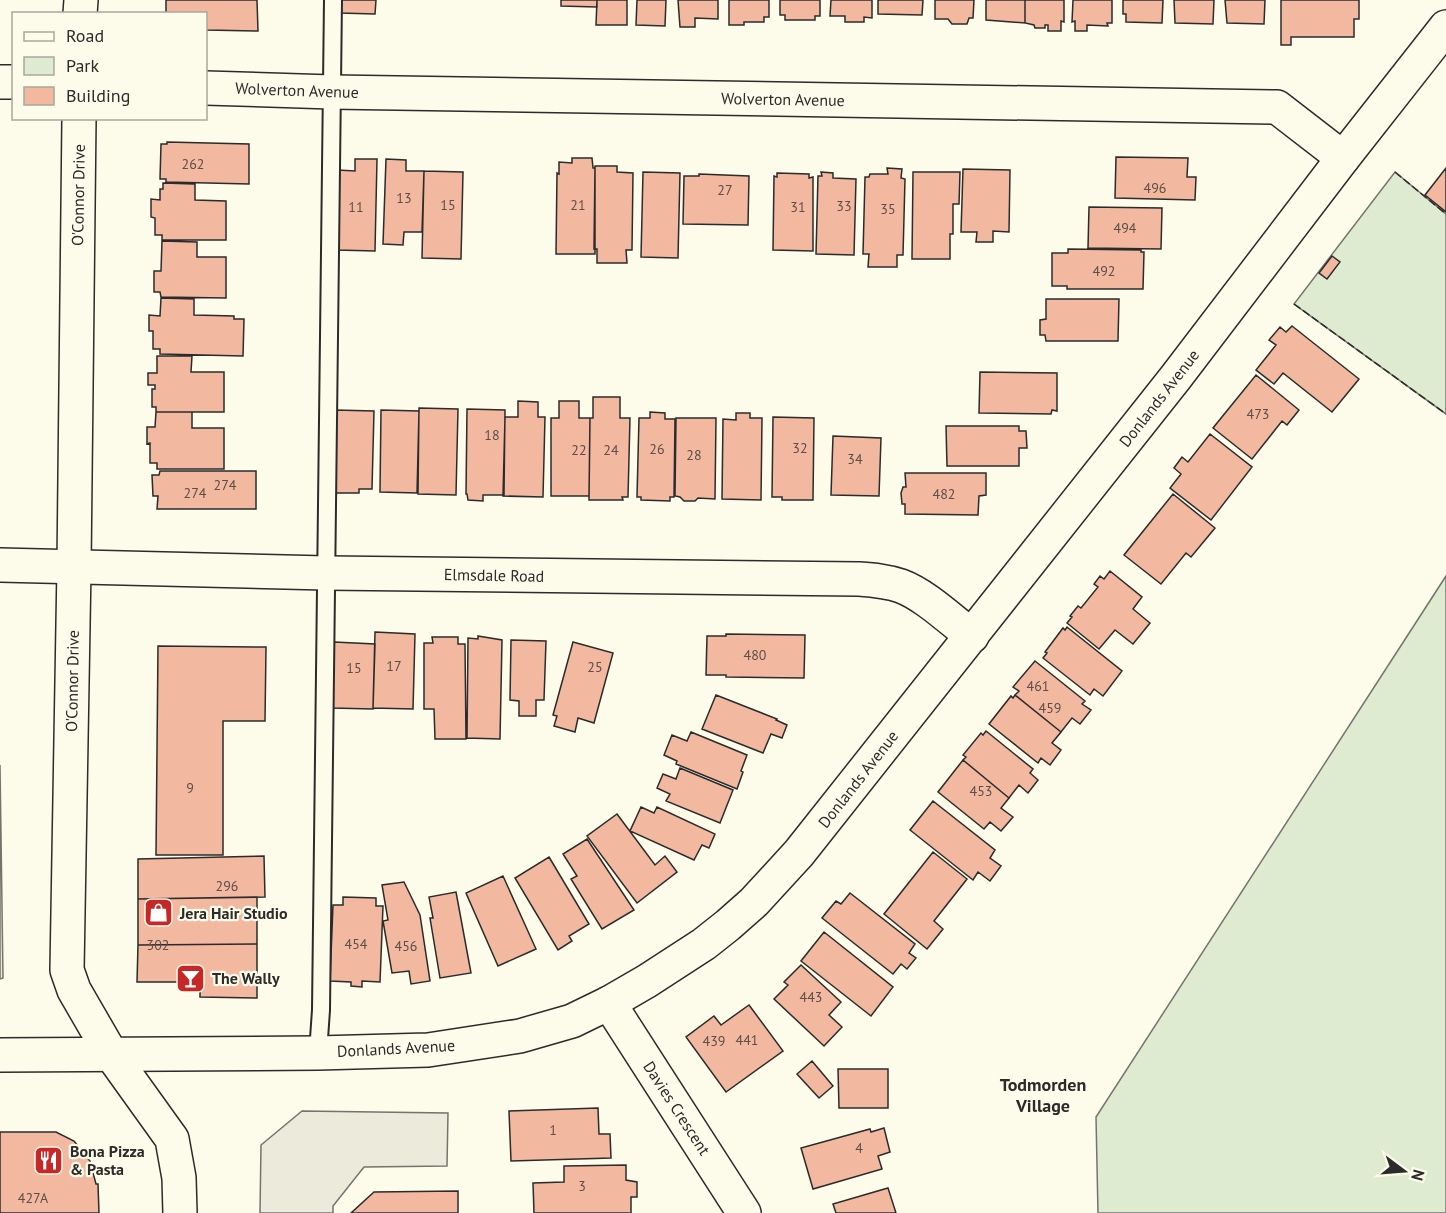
<svg xmlns="http://www.w3.org/2000/svg" width="1446" height="1213" viewBox="0 0 1446 1213" font-family="'PT Sans',sans-serif">
<style>
.green{fill:#deebd1;stroke:#74746e;stroke-width:1.5}
.parking{fill:#eceadb;stroke:#74746e;stroke-width:1.5}
.building{fill:#f2b8a0;stroke:#2b2b2b;stroke-width:1.5}
.lines{fill:none;stroke-linecap:round;stroke-linejoin:round}
.service-casing{stroke:#2b2b2b;stroke-width:20}
.minor-casing{stroke:#2b2b2b;stroke-width:36}
.tertiary-casing{stroke:#2b2b2b;stroke-width:36}
.secondary-casing{stroke:#2b2b2b;stroke-width:36}
.service{stroke:#fdfbea;stroke-width:16}
.minor{stroke:#fdfbea;stroke-width:33}
.tertiary{stroke:#fdfbea;stroke-width:33}
.secondary{stroke:#fdfbea;stroke-width:33}
.fence{stroke:#2b2b2b;stroke-width:1.5;stroke-dasharray:8 3;stroke-linecap:butt}
.labels{text-anchor:middle;dominant-baseline:central;stroke-width:4.5;stroke-linejoin:round;paint-order:stroke}
.number-label{font-size:14px;fill:#5d4e48}
.street-label{font-size:16px;fill:#2b2b2b;stroke:#fdfbea}
.poi-label{font-size:16px;font-weight:bold;fill:#2b2b2b;stroke:#fdfbea;text-anchor:start}
.neighbourhood-label{font-size:18px;font-weight:bold;fill:#2b2b2b;stroke:#fdfbea}
</style>
<rect width="100%" height="100%" fill="#fdfbea"/>
<path class="green" d="M 1395,172 L 1446,214 L 1446,414 L 1294,304 Z
M 1446,576 L 1446,1213 L 1098,1213 L 1096,1117 Z"/>
<path class="parking" d="M 0,765 L 3,978 L 0,979 Z
M 302,1111 L 448,1113 L 447,1166 L 364,1167 L 333,1206 L 333,1213 L 260,1213 L 261,1145 Z"/>
<path class="building" d="M 166,0 L 257,0 L 258,31 L 206,30 L 206,14 L 166,14 Z
M 340,0 L 376,0 L 375,14 L 339,13 Z
M 561,0 L 597,0 L 597,7 L 561,6 Z
M 597,0 L 627,0 L 627,25 L 596,25 Z
M 637,0 L 666,0 L 665,26 L 636,25 Z
M 678,0 L 718,0 L 718,19 L 695,18 L 695,27 L 680,27 Z
M 729,0 L 769,0 L 769,17 L 764,17 L 764,22 L 744,22 L 744,25 L 729,25 Z
M 780,0 L 820,0 L 820,16 L 815,16 L 815,20 L 785,20 L 785,15 L 780,15 Z
M 831,0 L 872,0 L 872,18 L 864,17 L 864,22 L 845,22 L 845,16 L 830,16 Z
M 878,0 L 923,0 L 922,15 L 878,14 Z
M 935,0 L 974,0 L 973,18 L 969,18 L 967,24 L 952,24 L 948,19 L 935,19 Z
M 986,0 L 1025,0 L 1025,23 L 986,20 Z
M 1025,0 L 1064,0 L 1064,22 L 1061,21 L 1061,31 L 1048,31 L 1048,25 L 1045,25 L 1045,28 L 1035,28 L 1034,25 L 1025,23 Z
M 1073,0 L 1112,0 L 1112,23 L 1107,23 L 1108,26 L 1087,25 L 1087,31 L 1075,31 L 1075,21 L 1072,22 Z
M 1123,0 L 1163,0 L 1162,23 L 1126,22 L 1126,14 L 1123,14 Z
M 1174,0 L 1214,0 L 1213,24 L 1175,23 Z
M 1225,0 L 1265,0 L 1264,24 L 1227,23 Z
M 1281,0 L 1359,0 L 1359,19 L 1354,19 L 1354,37 L 1291,37 L 1291,45 L 1281,45 Z
M 167,142 L 249,144 L 249,184 L 166,182 L 166,179 L 160,179 L 161,144 L 167,144 Z
M 1116,157 L 1188,158 L 1187,177 L 1196,177 L 1195,200 L 1115,198 Z
M 572,158 L 592,158 L 593,168 L 595,168 L 595,254 L 556,254 L 557,173 L 559,174 L 559,162 L 572,163 Z
M 355,159 L 377,159 L 375,251 L 336,250 L 338,170 L 355,171 Z
M 386,159 L 406,160 L 406,171 L 424,171 L 422,232 L 404,232 L 403,245 L 383,244 Z
M 595,166 L 617,166 L 617,172 L 633,173 L 632,250 L 626,250 L 627,263 L 597,263 L 597,249 L 594,249 Z
M 887,168 L 902,169 L 901,178 L 905,179 L 903,255 L 897,255 L 897,267 L 868,267 L 869,254 L 863,254 L 865,177 L 869,177 L 870,174 L 888,174 Z
M 1446,168 L 1446,212 L 1425,195 Z
M 963,169 L 1010,170 L 1009,232 L 993,231 L 993,242 L 976,242 L 977,232 L 961,232 Z
M 424,171 L 463,172 L 461,259 L 422,258 Z
M 643,172 L 680,173 L 678,258 L 641,257 Z
M 821,172 L 833,173 L 833,178 L 856,179 L 854,255 L 816,254 L 818,176 L 822,176 Z
M 913,172 L 960,172 L 959,204 L 953,204 L 953,234 L 950,234 L 950,259 L 912,259 Z
M 777,173 L 809,174 L 809,178 L 813,177 L 813,251 L 773,250 L 774,176 L 777,177 Z
M 699,174 L 749,176 L 748,225 L 683,224 L 684,176 L 699,176 Z
M 163,183 L 195,184 L 195,200 L 226,201 L 226,240 L 162,240 L 162,235 L 155,235 L 155,218 L 151,217 L 151,199 L 160,200 L 160,189 L 163,189 Z
M 1089,207 L 1162,208 L 1161,249 L 1088,248 Z
M 162,241 L 197,242 L 197,257 L 226,257 L 226,298 L 161,297 L 160,292 L 154,292 L 154,271 L 161,271 Z
M 1068,249 L 1141,250 L 1141,252 L 1144,252 L 1143,289 L 1067,289 L 1067,286 L 1052,286 L 1052,253 L 1068,253 Z
M 1332,256 L 1340,262 L 1327,279 L 1319,273 Z
M 161,298 L 194,299 L 194,315 L 234,316 L 234,319 L 244,319 L 243,356 L 160,354 L 160,349 L 153,349 L 153,331 L 149,331 L 149,315 L 160,316 Z
M 1046,299 L 1119,299 L 1118,341 L 1046,341 L 1045,335 L 1040,335 L 1040,320 L 1046,319 Z
M 1292,326 L 1359,379 L 1332,412 L 1283,373 L 1274,384 L 1256,370 L 1276,345 L 1269,340 L 1280,327 L 1286,332 Z
M 157,356 L 192,356 L 191,372 L 224,372 L 224,412 L 156,412 L 156,407 L 152,407 L 152,389 L 155,389 L 155,385 L 148,385 L 148,373 L 157,373 Z
M 980,372 L 1057,373 L 1057,411 L 1052,410 L 1051,414 L 979,413 Z
M 1256,375 L 1299,410 L 1287,425 L 1282,421 L 1252,459 L 1213,428 Z
M 593,397 L 620,397 L 620,418 L 630,418 L 628,497 L 622,497 L 623,500 L 589,500 L 590,418 L 593,418 Z
M 518,401 L 538,402 L 538,417 L 545,417 L 543,497 L 503,496 L 505,417 L 518,417 Z
M 559,401 L 579,401 L 579,418 L 590,418 L 589,496 L 551,496 L 551,418 L 559,418 Z
M 419,408 L 458,409 L 456,495 L 418,494 Z
M 467,409 L 505,410 L 504,495 L 483,495 L 483,501 L 468,500 L 467,494 L 466,494 Z
M 335,410 L 374,411 L 372,489 L 359,489 L 359,493 L 333,493 Z
M 381,410 L 419,411 L 417,493 L 380,492 Z
M 156,412 L 192,412 L 192,428 L 224,428 L 224,469 L 157,469 L 157,463 L 150,463 L 150,443 L 147,444 L 147,427 L 155,427 Z
M 650,412 L 665,413 L 665,419 L 675,419 L 674,497 L 670,497 L 670,501 L 641,500 L 641,497 L 637,497 L 639,418 L 650,418 Z
M 736,413 L 750,413 L 750,418 L 762,418 L 761,500 L 722,499 L 723,419 L 736,420 Z
M 773,417 L 814,418 L 813,500 L 782,500 L 782,497 L 772,497 Z
M 676,418 L 716,418 L 715,499 L 698,498 L 695,501 L 684,501 L 680,497 L 675,496 Z
M 946,426 L 1019,426 L 1019,431 L 1026,431 L 1027,448 L 1019,448 L 1019,466 L 947,466 Z
M 1210,434 L 1252,467 L 1211,520 L 1170,488 L 1181,474 L 1174,468 L 1182,457 L 1188,462 Z
M 833,436 L 881,438 L 879,496 L 831,495 Z
M 160,471 L 256,471 L 256,509 L 157,509 L 158,496 L 153,496 L 152,475 L 159,475 Z
M 905,473 L 986,473 L 986,495 L 979,496 L 978,515 L 905,514 L 905,504 L 902,504 L 901,493 L 903,487 L 906,487 Z
M 1173,494 L 1215,528 L 1191,557 L 1186,553 L 1161,584 L 1124,555 Z
M 1110,571 L 1142,597 L 1133,609 L 1150,623 L 1133,644 L 1115,630 L 1099,649 L 1067,623 L 1072,617 L 1070,616 L 1078,606 L 1081,608 L 1098,587 L 1094,584 L 1100,576 L 1104,579 Z
M 1067,627 L 1122,671 L 1103,696 L 1094,689 L 1090,695 L 1043,658 L 1047,653 L 1045,652 L 1063,628 L 1065,630 Z
M 375,632 L 415,634 L 413,709 L 373,708 Z
M 726,634 L 805,635 L 804,678 L 726,677 L 726,675 L 706,675 L 707,636 L 726,636 Z
M 478,636 L 502,640 L 500,739 L 467,738 L 468,638 L 478,639 Z
M 432,637 L 458,637 L 458,644 L 465,644 L 466,739 L 435,739 L 434,709 L 424,709 L 424,643 L 433,643 Z
M 511,640 L 546,641 L 544,700 L 536,700 L 536,716 L 519,716 L 519,701 L 510,700 Z
M 334,642 L 375,644 L 373,709 L 332,708 Z
M 573,642 L 613,653 L 594,723 L 578,718 L 575,732 L 554,726 L 557,716 L 553,715 Z
M 158,646 L 266,647 L 265,721 L 223,721 L 223,855 L 156,855 Z
M 1035,661 L 1085,701 L 1082,704 L 1091,710 L 1080,724 L 1072,718 L 1061,732 L 1015,695 L 1019,691 L 1013,687 Z
M 716,695 L 777,719 L 776,720 L 787,725 L 782,738 L 771,734 L 763,753 L 702,729 Z
M 1015,695 L 1061,732 L 1052,743 L 1061,750 L 1050,765 L 1041,758 L 1038,763 L 989,724 L 1011,696 L 1013,698 Z
M 986,731 L 1033,769 L 1030,773 L 1038,780 L 1028,793 L 1019,785 L 1009,798 L 963,760 L 966,757 L 963,755 L 981,733 L 983,735 Z
M 691,732 L 747,755 L 741,771 L 743,772 L 737,789 L 676,764 L 677,761 L 664,755 L 672,735 L 687,741 Z
M 963,760 L 1009,798 L 1001,808 L 1013,817 L 1001,831 L 990,822 L 984,829 L 938,792 Z
M 680,768 L 733,790 L 720,823 L 666,801 L 670,794 L 657,788 L 663,774 L 676,779 Z
M 933,801 L 995,850 L 990,858 L 1001,866 L 990,881 L 978,872 L 973,880 L 910,830 Z
M 641,807 L 654,813 L 657,807 L 715,834 L 709,848 L 702,845 L 694,860 L 630,831 Z
M 617,814 L 655,865 L 665,856 L 677,872 L 637,903 L 587,836 Z
M 587,839 L 634,910 L 602,929 L 571,879 L 577,876 L 563,854 Z
M 933,852 L 967,879 L 934,921 L 943,929 L 927,949 L 884,914 Z
M 264,856 L 265,897 L 138,899 L 138,859 Z
M 549,857 L 589,924 L 569,936 L 572,941 L 558,950 L 515,878 Z
M 503,876 L 536,949 L 498,966 L 466,893 Z
M 404,882 L 420,915 L 430,981 L 411,984 L 409,971 L 392,973 L 383,921 L 388,920 L 382,885 Z
M 456,892 L 471,973 L 440,978 L 430,918 L 433,918 L 429,897 Z
M 850,893 L 915,944 L 909,953 L 916,958 L 907,969 L 901,964 L 893,974 L 822,918 L 836,901 L 841,904 Z
M 257,897 L 257,944 L 138,945 L 138,899 Z
M 343,897 L 376,898 L 376,906 L 383,906 L 380,982 L 362,981 L 362,987 L 351,986 L 351,982 L 330,981 L 333,905 L 343,905 Z
M 824,932 L 893,987 L 871,1016 L 801,961 Z
M 257,944 L 257,998 L 200,997 L 200,982 L 137,982 L 138,945 Z
M 801,965 L 841,1002 L 829,1015 L 842,1027 L 824,1046 L 774,999 L 788,985 L 784,982 Z
M 749,1005 L 783,1051 L 726,1092 L 686,1037 L 714,1016 L 721,1025 Z
M 812,1061 L 833,1086 L 819,1098 L 797,1074 Z
M 838,1069 L 888,1069 L 888,1108 L 839,1108 Z
M 598,1108 L 599,1134 L 610,1134 L 611,1158 L 511,1161 L 509,1111 Z
M 884,1128 L 890,1152 L 878,1156 L 882,1169 L 813,1189 L 801,1148 L 870,1129 L 871,1132 Z
M 0,1132 L 56,1132 L 74,1141 L 90,1161 L 96,1184 L 98,1184 L 99,1213 L 0,1213 Z
M 626,1165 L 626,1180 L 637,1182 L 637,1197 L 631,1197 L 631,1213 L 534,1213 L 533,1183 L 564,1182 L 564,1166 Z
M 888,1188 L 896,1213 L 836,1213 L 833,1204 Z
M 458,1191 L 458,1213 L 351,1213 L 374,1192 Z"/>
<g class="lines">
<defs>
<path id="service" d="M 318,1053 L 321,1010 L 333,0"/>
<path id="minor" d="M 0,82 L 14,82
M 206,88 L 332,92 L 1277,107 L 1343,158
M 0,565 L 326,573 L 859,579 C 873,580 887,581 901,586 C 925,595 951,620 972,636
M 609,1003 L 744,1213"/>
<path id="tertiary" d="M 0,1055 L 318,1053 L 428,1050 L 520,1036 L 572,1021 L 609,1003 L 647,981 L 704,944 L 728,925 L 754,902 L 799,853 L 1176,377 L 1343,158 L 1446,27"/>
<path id="secondary" d="M 80,14 L 81,0
M 79,118 L 74,567 L 67,970 L 74,990 L 111,1054 L 172,1139 L 179,1178 L 180,1213"/>
</defs>
<use href="#service" class="service-casing"/>
<use href="#minor" class="minor-casing"/>
<use href="#tertiary" class="tertiary-casing"/>
<use href="#secondary" class="secondary-casing"/>
<use href="#service" class="service"/>
<use href="#minor" class="minor"/>
<use href="#tertiary" class="tertiary"/>
<use href="#secondary" class="secondary"/>
<path class="fence" d="M 1395,172 L 1446,214
M 1294,304 L 1446,414"/>
</g>
<defs>
<symbol id="shop-square" viewBox="-11 -11 22 22"><rect x="-9" y="-9" width="18" height="18" rx="4" fill="#c62828" stroke="#fdfbea"/><path d="M-5-2.5h2.3a2.7 3.5 0 0 1 5.4 0H5L5.5 6h-11ZM-1.5-2.5h3a1.5 2.3 0 0 0-3 0Z" fill="#fff"/></symbol>
<symbol id="bar-square" viewBox="-11 -11 22 22"><rect x="-9" y="-9" width="18" height="18" rx="4" fill="#c62828" stroke="#fdfbea"/><path d="M-6-5H6L.8 .8V4.5H3.5V6h-7V4.5H-.8V.8Z" fill="#fff"/></symbol>
<symbol id="restaurant-square" viewBox="-11 -11 22 22"><rect x="-9" y="-9" width="18" height="18" rx="4" fill="#c62828" stroke="#fdfbea"/><path d="M-5-6h1v4h1v-4h1v4h1v-4h1v5L-1.5 .5V6h-2V.5L-5-1ZM5-6V6H3V1.5H1.5Q1.5-4 5-6Z" fill="#fff"/></symbol>
</defs>
<g fill-rule="evenodd">
<use href="#shop-square" x="142" y="896" width="33" height="33"/>
<use href="#bar-square" x="174" y="962" width="33" height="33"/>
<use href="#restaurant-square" x="32" y="1144" width="33" height="33"/>
</g>
<g class="labels">
<g class="number-label">
<text x="193" y="164">262</text>
<text x="1155" y="188">496</text>
<text x="725" y="190">27</text>
<text x="404" y="198">13</text>
<text x="448" y="205">15</text>
<text x="578" y="205">21</text>
<text x="844" y="206">33</text>
<text x="356" y="207">11</text>
<text x="798" y="207">31</text>
<text x="888" y="209">35</text>
<text x="1125" y="228">494</text>
<text x="1104" y="271">492</text>
<text x="1258" y="414">473</text>
<text x="492" y="435">18</text>
<text x="800" y="448">32</text>
<text x="657" y="449">26</text>
<text x="579" y="450">22</text>
<text x="611" y="450">24</text>
<text x="694" y="455">28</text>
<text x="855" y="459">34</text>
<text x="225" y="485">274</text>
<text x="195" y="493">274</text>
<text x="944" y="494">482</text>
<text x="755" y="655">480</text>
<text x="394" y="666">17</text>
<text x="595" y="667">25</text>
<text x="354" y="668">15</text>
<text x="1038" y="686">461</text>
<text x="1050" y="708">459</text>
<text x="190" y="788">9</text>
<text x="981" y="791">453</text>
<text x="227" y="886">296</text>
<text x="356" y="944">454</text>
<text x="158" y="945">302</text>
<text x="406" y="946">456</text>
<text x="811" y="997">443</text>
<text x="747" y="1040">441</text>
<text x="714" y="1041">439</text>
<text x="553" y="1130">1</text>
<text x="859" y="1148">4</text>
<text x="582" y="1186">3</text>
<text x="33" y="1198">427A</text>
</g>
<g class="street-label">
<text transform="translate(297 90) rotate(2)">Wolverton Avenue</text>
<text transform="translate(783 99) rotate(1)">Wolverton Avenue</text>
<text transform="translate(78 195) rotate(-89)">O'Connor Drive</text>
<text transform="translate(1159 398) rotate(-52)">Donlands Avenue</text>
<text transform="translate(494 575) rotate(1)">Elmsdale Road</text>
<text transform="translate(72 681) rotate(-89)">O'Connor Drive</text>
<text transform="translate(858 779) rotate(-52)">Donlands Avenue</text>
<text transform="translate(396 1048) rotate(-3)">Donlands Avenue</text>
<text transform="translate(677 1108) rotate(57)">Davies Crescent</text>
</g>
<g class="poi-label">
<text x="180" y="913">Jera Hair Studio</text>
<text x="212" y="978">The Wally</text>
<text x="70" y="1151">Bona Pizza<tspan x="70" dy="18">&amp; Pasta</tspan></text>
</g>
<g class="neighbourhood-label">
<text x="1043" y="1084">Todmorden<tspan x="1043" dy="21">Village</tspan></text>
</g>
</g>
<rect x="12" y="12" width="195" height="108" fill="#fdfbea" stroke="#a9a89e" stroke-width="1.5"/>
<rect x="24" y="32" width="30" height="9" fill="#fdfbea" stroke="#a9a89e" stroke-width="1.5"/>
<text x="66" y="42" font-size="18" fill="#2b2b2b">Road</text>
<rect x="24" y="57" width="30" height="18" fill="#deebd1" stroke="#a9a89e" stroke-width="1.5"/>
<text x="66" y="72" font-size="18" fill="#2b2b2b">Park</text>
<rect x="24" y="87" width="30" height="18" fill="#f2b8a0" stroke="#a9a89e" stroke-width="1.5"/>
<text x="66" y="102" font-size="18" fill="#2b2b2b">Building</text>
<g transform="translate(1404 1171) rotate(106)" stroke="#fdfbea" stroke-width="4.5" paint-order="stroke">
<path d="M0-4.5L10 22L0 15L-10 22Z" fill="#2b2b2b"/>
<text y="-9" font-size="16" font-weight="bold" text-anchor="middle" fill="#2b2b2b">N</text>
</g>
</svg>
